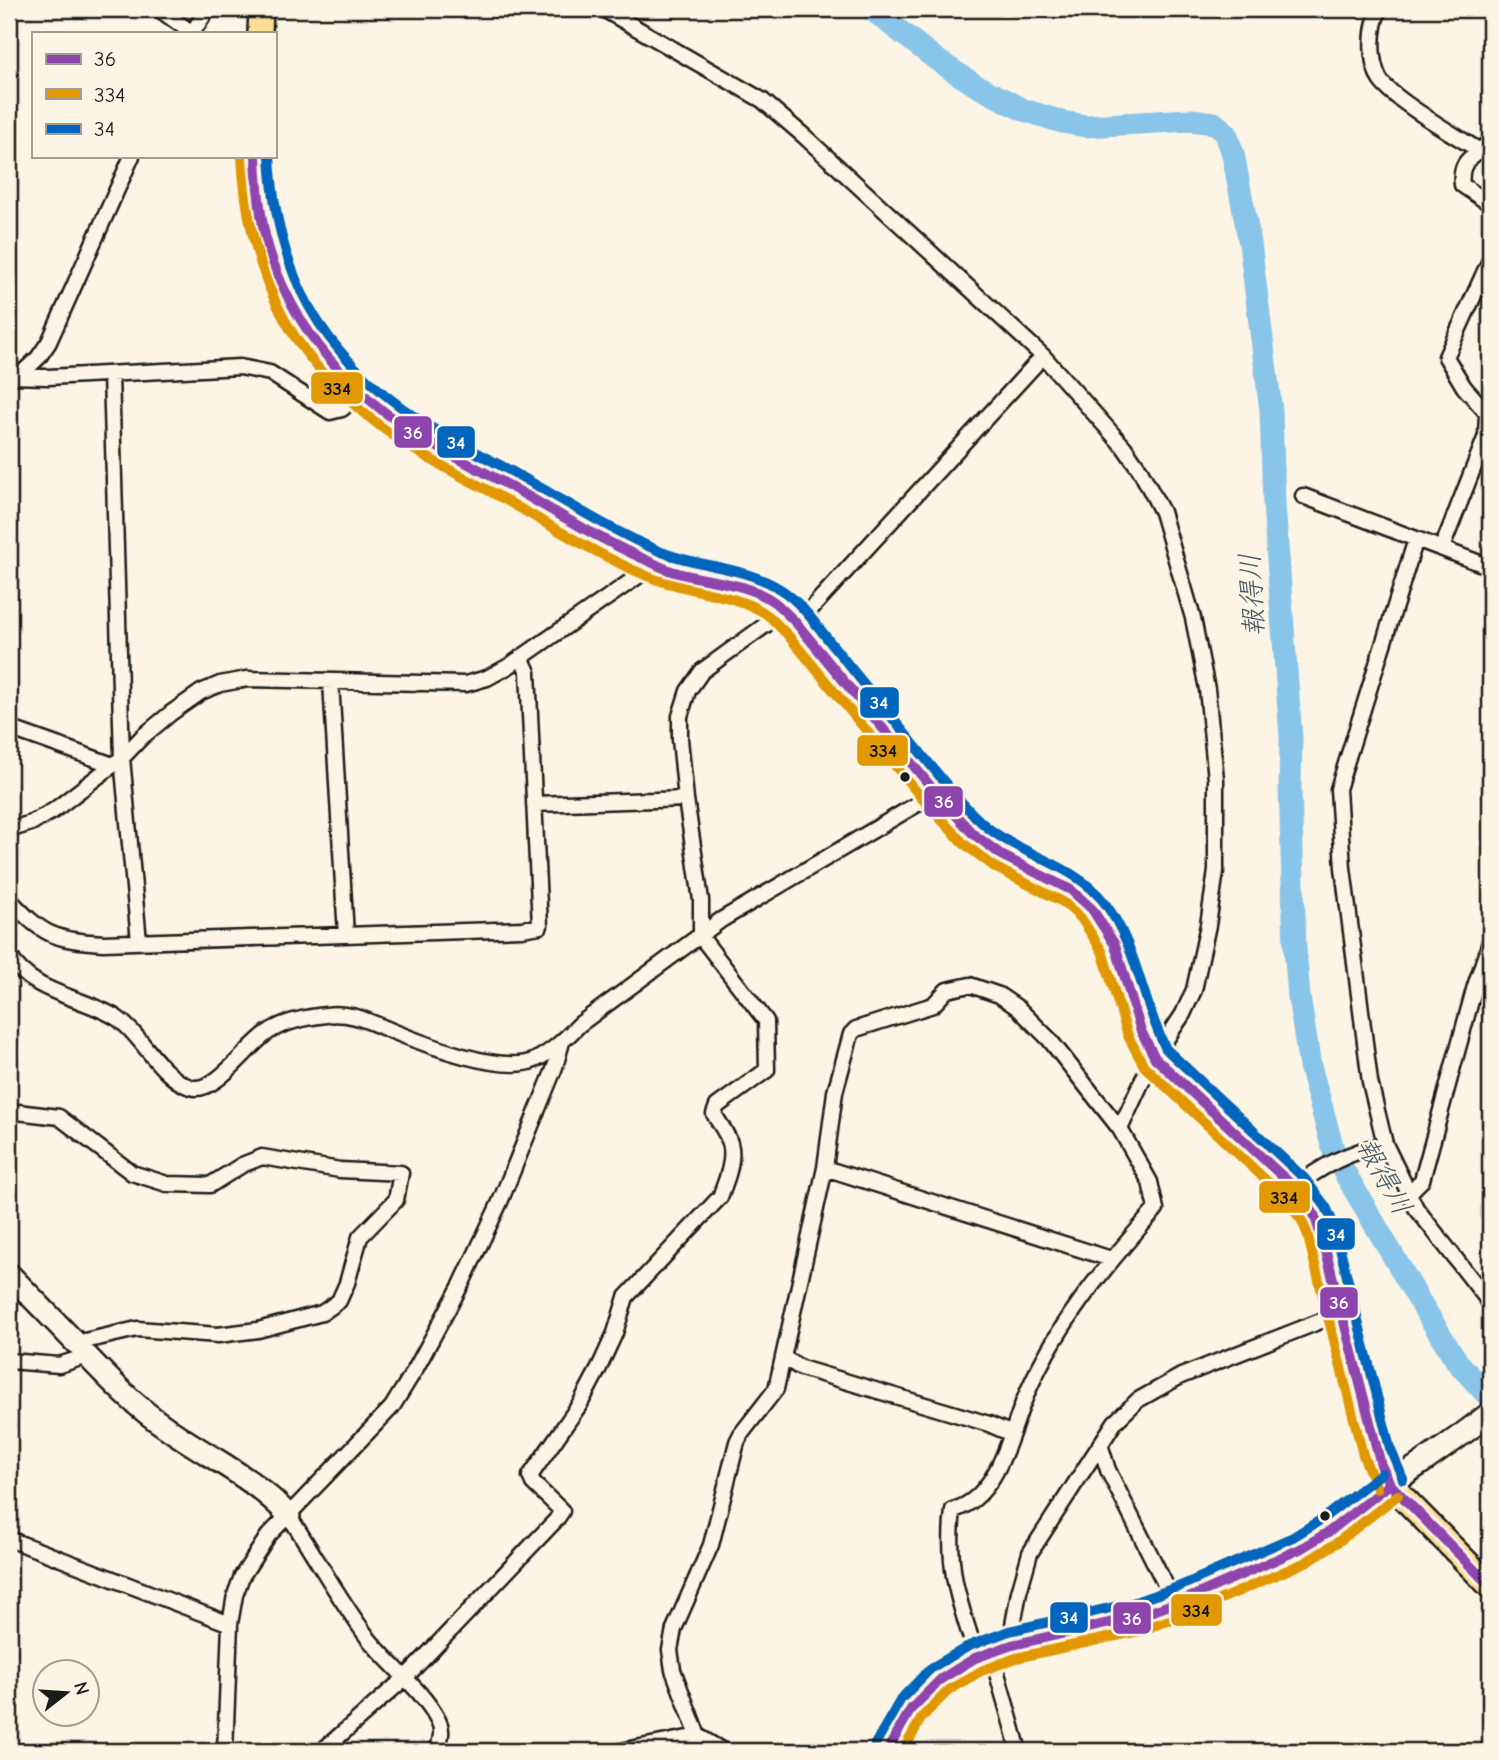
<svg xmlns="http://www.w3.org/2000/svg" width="1499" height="1760" viewBox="0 0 1499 1760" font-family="'Comic Neue','Klee One',sans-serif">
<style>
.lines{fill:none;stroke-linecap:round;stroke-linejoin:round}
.river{stroke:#89c5e9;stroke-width:23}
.street-casing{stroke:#1c1c1c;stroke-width:19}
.secondary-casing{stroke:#1c1c1c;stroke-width:26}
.primary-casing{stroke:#1c1c1c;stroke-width:28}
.street{stroke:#fcf5e5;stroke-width:14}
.secondary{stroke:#fcf5e5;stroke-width:21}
.primary{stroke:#ffdd96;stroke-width:23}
.bus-1-casing{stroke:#fcf5e5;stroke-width:16}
.bus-2-casing{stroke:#fcf5e5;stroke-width:16}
.bus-3-casing{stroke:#fcf5e5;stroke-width:16}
.bus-1{stroke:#8e44ad;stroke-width:10}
.bus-2{stroke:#e19803;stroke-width:10}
.bus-3{stroke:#0065bd;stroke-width:10}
.bus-dot{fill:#1c1c1c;stroke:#fcf5e5;stroke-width:2.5}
.labels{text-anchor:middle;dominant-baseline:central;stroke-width:5;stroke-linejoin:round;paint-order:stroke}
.water-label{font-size:28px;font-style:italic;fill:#425764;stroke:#fcf5e5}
.line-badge{stroke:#fcf5e5;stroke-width:2.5}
.badge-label{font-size:19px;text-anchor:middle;font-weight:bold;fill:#fff}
.pale-badge-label{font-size:19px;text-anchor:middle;font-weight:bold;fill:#111}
</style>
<rect width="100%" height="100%" fill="#fcf5e5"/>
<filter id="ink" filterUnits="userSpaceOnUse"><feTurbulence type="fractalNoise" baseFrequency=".0143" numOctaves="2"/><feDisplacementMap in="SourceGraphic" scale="14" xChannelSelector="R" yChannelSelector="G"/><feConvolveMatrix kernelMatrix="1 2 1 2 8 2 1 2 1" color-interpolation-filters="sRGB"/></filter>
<g filter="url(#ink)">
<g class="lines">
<path class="river" d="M 871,9 L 937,60 L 975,85 L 1024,110 L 1062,122 L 1086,126 L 1191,120 L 1214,123 L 1226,133 L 1233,154 L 1250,243 L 1271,411 L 1274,504 L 1291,738 L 1290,787 L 1295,948 L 1299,997 L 1310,1066 L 1335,1156 L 1420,1302 L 1458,1363 L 1490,1398"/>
<defs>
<path id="street" d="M 159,9 L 192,33
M 603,9 L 762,100 L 804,136 L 1043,356 L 1124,447 L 1140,470 L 1162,512 L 1193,618 L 1207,689 L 1216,779 L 1216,871 L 1208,925 L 1194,990 L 1183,1014 L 1150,1064 L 1120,1129
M 1379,9 C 1371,29 1369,57 1379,78 C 1388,97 1458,137 1480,151
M 192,33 L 208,9
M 1490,142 C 1473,157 1459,159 1462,185 L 1490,204
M 111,374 L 122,758 L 139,941
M 20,375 L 38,358 L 49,342 L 132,156
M 9,376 L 48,377 L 240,367 L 270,373 L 330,412 L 342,409 L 360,393
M 1303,496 L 1490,567
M 1416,539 L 1338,789 L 1343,868 L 1370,1082 L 1385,1144 L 1416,1208 L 1490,1303
M 1442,548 L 1486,436 L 1487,413 L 1464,387 L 1446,357 L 1490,260
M 797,624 L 1043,356
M 331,682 L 346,935
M 9,728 L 113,765
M 534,804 L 686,799
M 9,830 L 31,823 L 53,811 L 122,758 L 142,737 L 171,713 L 201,692 L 220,684 L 247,679 L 466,684 L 487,678 L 509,666 L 647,570 L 650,562
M 9,899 C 43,935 53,940 103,943 L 522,929 L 540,926 L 528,672 L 521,657
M 9,955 C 31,994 82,996 117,1018 C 142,1035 160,1077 190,1087 C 215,1096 249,1043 270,1031 C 284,1022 309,1017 326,1015 C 350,1011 370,1022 392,1031 C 424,1044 503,1075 535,1060 C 552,1052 567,1037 580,1024 L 721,920 L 936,793
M 9,1111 L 59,1117 L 132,1173 L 167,1184 L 210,1185 L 242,1165 L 262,1157 L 340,1170 L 401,1173 L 396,1200 L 360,1237 L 347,1283 L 339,1301 L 322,1313 L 258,1330 L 218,1335 L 137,1329 L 76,1343 L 87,1356 L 59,1365 L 9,1361
M 825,1168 L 1111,1259
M 1295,1188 C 1319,1166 1353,1151 1385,1144
M 1409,1193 L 1422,1180 L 1475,986 L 1490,942
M 784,1358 L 801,1368 L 989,1424 L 1012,1434
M 1100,1444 L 1108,1470 L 1175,1604
M 289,1516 C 316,1557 339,1599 368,1638 C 390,1666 422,1689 438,1720 C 444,1731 440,1741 437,1751
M 9,1539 L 230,1624
M 1015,1645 L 1013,1625 L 1019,1592 L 1030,1553 L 1115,1422 L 1138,1400 L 1181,1376 L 1341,1313
M 991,1652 L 1019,1751
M 9,1751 L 10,1751
M 225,1751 L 230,1624 L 235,1595 L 242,1576 L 268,1536 L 392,1407 L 416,1368 L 462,1283 L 500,1202 L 555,1067 L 562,1042
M 322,1751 L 405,1678 L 556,1520 L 562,1511 L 533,1483 L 530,1476 L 580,1404 L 598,1370 L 615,1333 L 626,1297 L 720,1197 C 726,1181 735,1160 730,1143 C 727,1133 719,1123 714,1114 L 717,1106 L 767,1070 L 766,1021 L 701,937 L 701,900 L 686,799 L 680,739 L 680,716 L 688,691 L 702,671 L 785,611
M 620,1751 L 698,1736
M 723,1751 L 698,1736 L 673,1670 L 670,1650 L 674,1629 L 711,1545 L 737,1442 L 741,1434 L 776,1389 L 825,1168 L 835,1092 L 851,1034 L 856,1029 L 933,1005 L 947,990 L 970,985 L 999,995 L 1018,1008 L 1049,1039 L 1120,1129 L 1150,1182 L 1156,1209 C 1104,1267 1052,1330 1023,1403 C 1009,1439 996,1499 953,1510 C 946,1570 959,1601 977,1657
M 1487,1751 L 1490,1750"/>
<path id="secondary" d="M 9,1274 L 76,1343
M 87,1356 C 112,1382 137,1408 167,1428 C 208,1457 255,1478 289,1516
M 887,1751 C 935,1639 1037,1642 1140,1615 C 1169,1608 1196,1594 1223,1582 C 1239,1576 1257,1570 1272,1563 C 1310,1545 1340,1519 1374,1496 C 1413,1468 1453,1443 1490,1413"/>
<path id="primary" d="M 260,33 L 261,9
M 256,156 C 255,267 308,359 398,422 C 429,445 466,462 500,481 C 549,508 599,537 650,562 L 677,573 L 745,588 L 773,601 L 797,624 L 936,793 L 972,833 L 1003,856 L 1071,890 L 1092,909 L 1115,945 L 1141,1031 L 1155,1058 L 1295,1188 L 1314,1214 L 1325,1248 L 1381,1465 L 1390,1484 L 1490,1586"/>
</defs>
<use href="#street" class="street-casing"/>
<use href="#secondary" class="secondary-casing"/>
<use href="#primary" class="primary-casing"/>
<use href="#street" class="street"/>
<use href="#secondary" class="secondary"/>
<use href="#primary" class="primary"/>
<defs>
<path id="bus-1" d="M 256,156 C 257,183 259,209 265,235 C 285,317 341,385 411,431 C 442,451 475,467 508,485 C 556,512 603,542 653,563 C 661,567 669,571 678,573 C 709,582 747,582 774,602 C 782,608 790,617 797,624 L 936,793 L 972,833 L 1003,856 L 1071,890 L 1092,909 L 1115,945 L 1141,1031 L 1155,1058 L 1295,1188 L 1314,1214 L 1325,1248 L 1381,1465 L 1390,1484 L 1490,1586
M 887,1751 L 911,1709 L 941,1679 L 975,1658 L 1012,1645 L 1136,1617 L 1184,1600 L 1300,1549 L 1330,1531 L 1390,1484"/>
<path id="bus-2" d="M 242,157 C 249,283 295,369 401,441 C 433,463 468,479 502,498 C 550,525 597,555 647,576 C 684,592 730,592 763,612 C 772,617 779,627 787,634 L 925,802 L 963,843 L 996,868 L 1063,902 L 1081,918 L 1102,951 L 1128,1036 L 1144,1066 L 1284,1197 L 1302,1221 L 1307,1233 L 1363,1455 L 1377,1489
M 903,1751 L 922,1717 L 949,1690 L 981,1671 L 1016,1658 L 1139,1631 L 1189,1613 L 1306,1562 L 1338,1542 L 1398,1495"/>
<path id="bus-3" d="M 270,156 C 276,273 319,353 418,419 C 447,439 480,454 511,471 C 560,498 608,529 659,551 C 698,567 744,566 780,589 C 804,604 821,632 839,653 C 867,688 896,722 924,757 C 942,779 960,803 981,822 C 1017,855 1074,863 1104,902 C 1138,947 1141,1000 1166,1049 L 1305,1179 L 1326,1207 L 1334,1225 L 1390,1448 L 1403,1479
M 875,1744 L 901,1699 L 931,1668 L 969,1646 L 1009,1631 L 1132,1603 L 1178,1587 L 1293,1537 L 1322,1519 L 1382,1473"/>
</defs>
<use href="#bus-1" class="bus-1-casing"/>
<use href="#bus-2" class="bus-2-casing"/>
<use href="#bus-3" class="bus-3-casing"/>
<use href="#bus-1" class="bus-1"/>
<use href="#bus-2" class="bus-2"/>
<use href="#bus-3" class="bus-3"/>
</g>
</g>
<g class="bus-dot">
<circle cx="905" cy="777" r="6"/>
<circle cx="1325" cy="1516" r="6"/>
</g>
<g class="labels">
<g class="water-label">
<text transform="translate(1252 595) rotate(-93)">報得川</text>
<text transform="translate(1384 1176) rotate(61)">報得川</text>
</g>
</g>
<g class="line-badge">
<rect x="310" y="371" width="54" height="34" rx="7" fill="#e19803"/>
<rect x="393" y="415" width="40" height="34" rx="7" fill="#8e44ad"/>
<rect x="436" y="425" width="40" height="34" rx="7" fill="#0065bd"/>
<rect x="859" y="686" width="41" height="33" rx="7" fill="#0065bd"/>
<rect x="856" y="734" width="53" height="33" rx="7" fill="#e19803"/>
<rect x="923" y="785" width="41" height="33" rx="7" fill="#8e44ad"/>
<rect x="1258" y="1180" width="53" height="34" rx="7" fill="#e19803"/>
<rect x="1316" y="1217" width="40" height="34" rx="7" fill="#0065bd"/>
<rect x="1319" y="1286" width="40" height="33" rx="7" fill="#8e44ad"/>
<rect x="1170" y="1593" width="53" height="34" rx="7" fill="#e19803"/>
<rect x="1049" y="1601" width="40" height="33" rx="7" fill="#0065bd"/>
<rect x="1112" y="1601" width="40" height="34" rx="7" fill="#8e44ad"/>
</g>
<g class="badge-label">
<text x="413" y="439">36</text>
<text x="456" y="449">34</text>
<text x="879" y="709">34</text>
<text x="944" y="808">36</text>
<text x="1336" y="1241">34</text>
<text x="1339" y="1309">36</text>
<text x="1069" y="1624">34</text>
<text x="1132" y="1625">36</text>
</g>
<g class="pale-badge-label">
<text x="337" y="395">334</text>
<text x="883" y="757">334</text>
<text x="1284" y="1204">334</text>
<text x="1196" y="1617">334</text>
</g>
<rect width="1499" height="1760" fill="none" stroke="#fcf5e5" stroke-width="35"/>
<rect x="18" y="18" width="1464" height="1725" fill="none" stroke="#1c1c1c" stroke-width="2.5" filter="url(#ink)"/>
<rect x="32" y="32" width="245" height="126" fill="#fcf5e5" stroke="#a29e95" stroke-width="2"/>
<rect x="46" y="54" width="35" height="10" fill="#8e44ad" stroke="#a29e95" stroke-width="2"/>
<text x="94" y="66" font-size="21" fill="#1c1c1c">36</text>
<rect x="46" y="89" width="35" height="10" fill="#e19803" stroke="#a29e95" stroke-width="2"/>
<text x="94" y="102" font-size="21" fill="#1c1c1c">334</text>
<rect x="46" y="124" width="35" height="10" fill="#0065bd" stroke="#a29e95" stroke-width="2"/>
<text x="94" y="136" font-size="21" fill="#1c1c1c">34</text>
<g transform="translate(66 1693) rotate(73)"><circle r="33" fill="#fcf5e5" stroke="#a29e95" stroke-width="2"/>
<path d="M0-5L12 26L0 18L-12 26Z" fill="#1c1c1c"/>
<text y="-10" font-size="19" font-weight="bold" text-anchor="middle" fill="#1c1c1c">N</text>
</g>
</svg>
